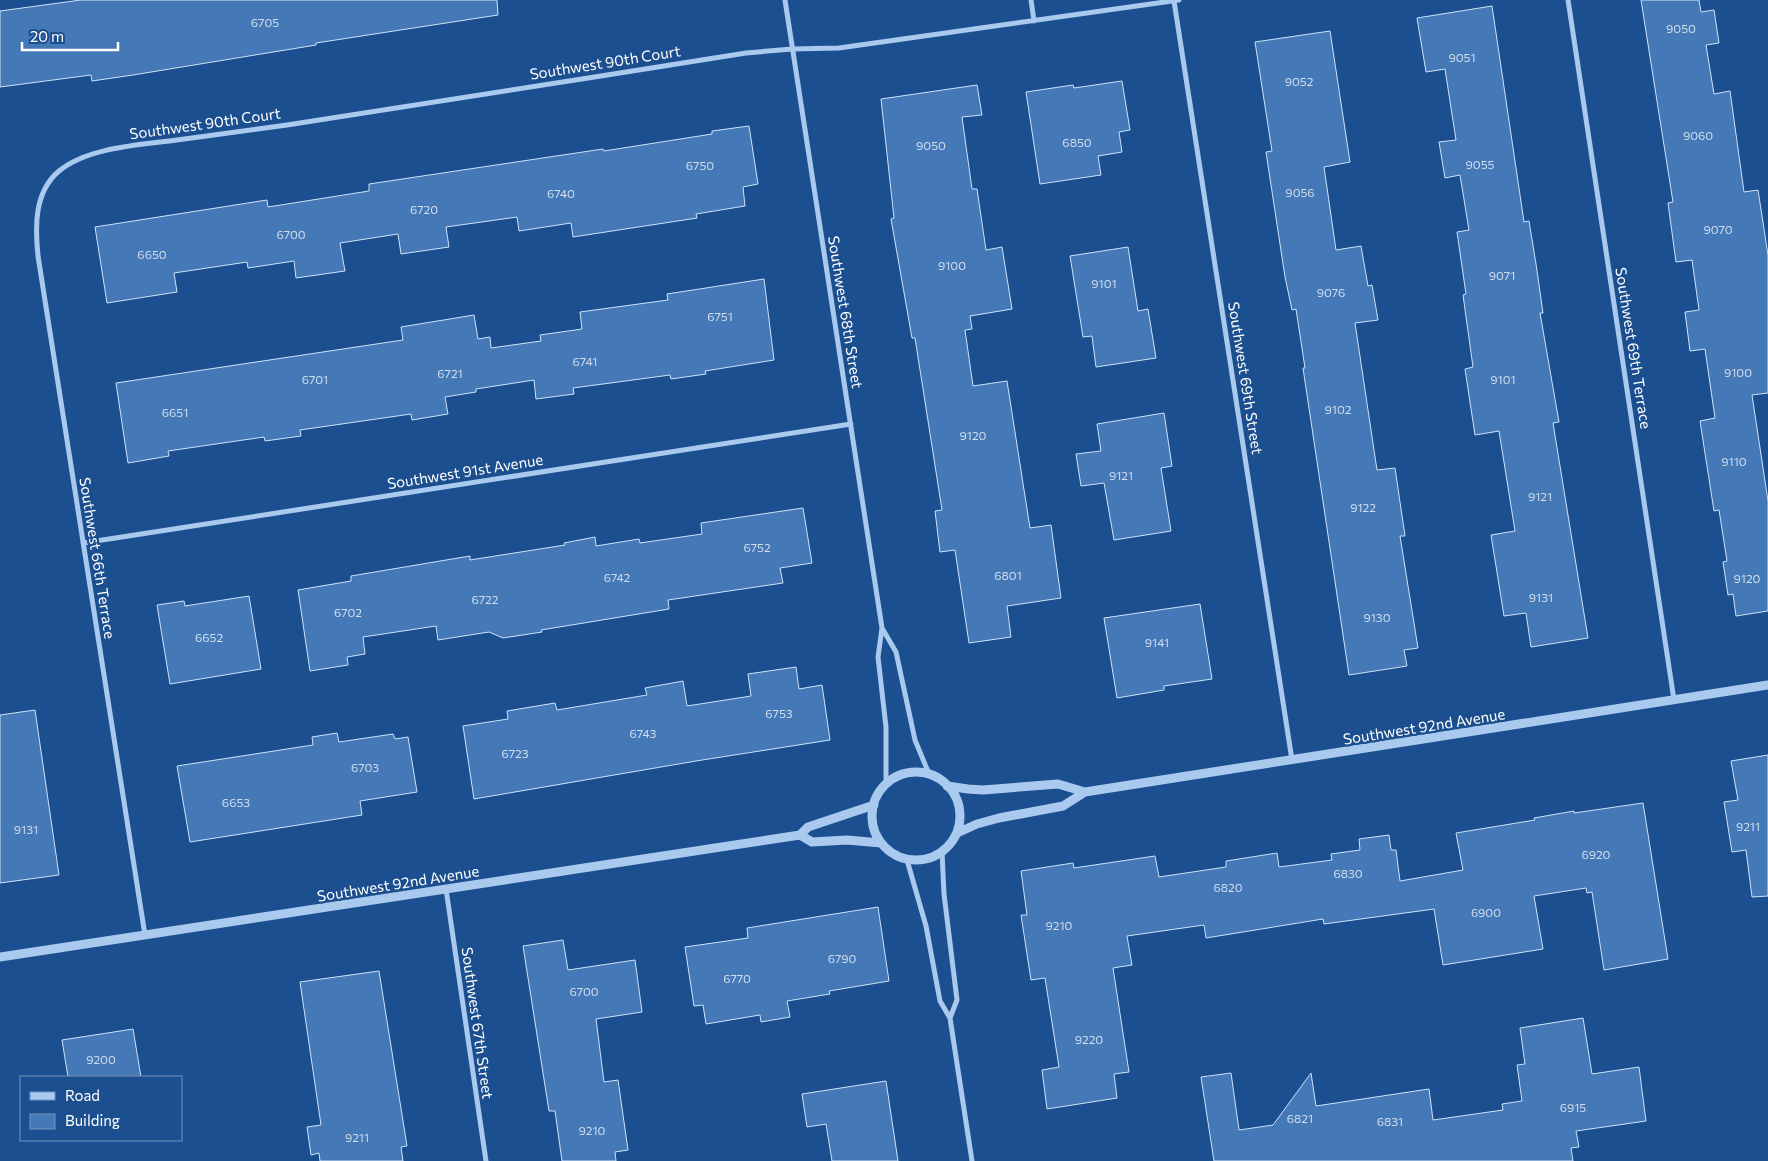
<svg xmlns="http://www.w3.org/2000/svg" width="1768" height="1161" viewBox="0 0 1768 1161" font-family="Commissioner,sans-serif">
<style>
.building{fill:#4478b7;stroke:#cfe3fa}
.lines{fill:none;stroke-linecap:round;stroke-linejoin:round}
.minor{stroke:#a9c9ee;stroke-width:5}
.tertiary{stroke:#a9c9ee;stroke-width:9}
.labels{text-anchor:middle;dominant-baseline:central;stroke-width:4.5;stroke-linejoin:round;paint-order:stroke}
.number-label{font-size:12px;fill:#d0dded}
.street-label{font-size:15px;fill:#fff;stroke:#1b4f8f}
</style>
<rect width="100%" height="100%" fill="#1b4f8f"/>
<path class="building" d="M 81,0 L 497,0 L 498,15 L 316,43 L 316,45 L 133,75 L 92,81 L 91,75 L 0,87 L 0,11 Z
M 1641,0 L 1699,0 L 1701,12 L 1714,10 L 1719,43 L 1706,45 L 1714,94 L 1730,91 L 1744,192 L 1758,190 L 1768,255 L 1768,393 L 1752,395 L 1768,501 L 1768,611 L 1736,616 L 1733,594 L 1728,595 L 1723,562 L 1727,561 L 1719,510 L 1714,511 L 1700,421 L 1715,418 L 1705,349 L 1690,351 L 1685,312 L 1699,310 L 1692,260 L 1676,262 L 1668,203 L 1673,202 Z
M 1492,6 L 1524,222 L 1529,221 L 1536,264 L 1543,313 L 1540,313 L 1559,422 L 1553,423 L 1588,638 L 1531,647 L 1526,613 L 1504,616 L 1491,535 L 1515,531 L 1499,431 L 1475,435 L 1465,369 L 1473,367 L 1463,295 L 1466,294 L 1457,232 L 1469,230 L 1460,175 L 1445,178 L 1439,142 L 1456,140 L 1445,69 L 1426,72 L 1417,18 Z
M 1330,31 L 1350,162 L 1324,167 L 1336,250 L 1361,246 L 1368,286 L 1372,285 L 1378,320 L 1355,323 L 1377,470 L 1395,468 L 1405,536 L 1400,536 L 1418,648 L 1404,650 L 1407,666 L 1349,675 L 1303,368 L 1305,368 L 1296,309 L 1292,310 L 1285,277 L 1266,152 L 1272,151 L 1255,42 Z
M 1122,81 L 1130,130 L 1119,132 L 1122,152 L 1098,156 L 1101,175 L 1040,184 L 1026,92 L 1073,85 L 1074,88 Z
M 977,85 L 982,115 L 962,117 L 972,189 L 977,189 L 986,250 L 1002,247 L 1012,309 L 970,316 L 972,329 L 965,330 L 973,386 L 1007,381 L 1030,528 L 1051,525 L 1061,598 L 1007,606 L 1011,637 L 969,643 L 955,550 L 940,552 L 935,511 L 942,510 L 915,338 L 912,338 L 891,219 L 894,218 L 881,99 Z
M 749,126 L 758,184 L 743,187 L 745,206 L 696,214 L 697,218 L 573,237 L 571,223 L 519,231 L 517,217 L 446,227 L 449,247 L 401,254 L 398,234 L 340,243 L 345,271 L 296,278 L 294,261 L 248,268 L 247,262 L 174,273 L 177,292 L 107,303 L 95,227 L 267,200 L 268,207 L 369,191 L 369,184 L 603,149 L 604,151 L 712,134 L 712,131 Z
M 1128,247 L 1138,311 L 1148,309 L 1156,358 L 1096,367 L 1092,336 L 1083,337 L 1070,256 Z
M 764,279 L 774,360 L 705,371 L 706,374 L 671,379 L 670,375 L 573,388 L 574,394 L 536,399 L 534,380 L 476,389 L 476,392 L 445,397 L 448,414 L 412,420 L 411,414 L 300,430 L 301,436 L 265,441 L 264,437 L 168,451 L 169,456 L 128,463 L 116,383 L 403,340 L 401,327 L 474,315 L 478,339 L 490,337 L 491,348 L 541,341 L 540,335 L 582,329 L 580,312 L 668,300 L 667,294 Z
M 1164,413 L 1172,466 L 1161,468 L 1171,531 L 1114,540 L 1104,483 L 1081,486 L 1076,454 L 1101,451 L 1097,424 Z
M 803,508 L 812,563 L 780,568 L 783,583 L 668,600 L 669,609 L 541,630 L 542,632 L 503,638 L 489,632 L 438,640 L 436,626 L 363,637 L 365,654 L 347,657 L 348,665 L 310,671 L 298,590 L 351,581 L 351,576 L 470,556 L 470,560 L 565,545 L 564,543 L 595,537 L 596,546 L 639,539 L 640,543 L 702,534 L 701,523 Z
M 249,596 L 261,669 L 170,684 L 157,605 L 184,601 L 185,606 Z
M 1200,604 L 1212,679 L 1164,686 L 1164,690 L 1117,698 L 1104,618 Z
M 796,667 L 799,689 L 822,685 L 830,740 L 696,761 L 474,799 L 463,726 L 508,719 L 507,711 L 555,703 L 557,710 L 647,695 L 645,688 L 683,681 L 687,706 L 751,696 L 748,674 Z
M 35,710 L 59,875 L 0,883 L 0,715 Z
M 337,733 L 339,742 L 393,734 L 395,739 L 408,737 L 417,792 L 360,801 L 362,815 L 190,842 L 177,766 L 313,745 L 312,737 Z
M 1768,755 L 1768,896 L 1752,897 L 1746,850 L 1732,852 L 1724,802 L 1738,800 L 1731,761 Z
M 1643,803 L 1668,959 L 1604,970 L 1592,892 L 1587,893 L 1586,888 L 1534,896 L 1543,949 L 1443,965 L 1434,909 L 1324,924 L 1323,919 L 1206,938 L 1204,925 L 1127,936 L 1132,965 L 1113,968 L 1129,1072 L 1114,1074 L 1117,1098 L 1047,1109 L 1042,1070 L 1059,1067 L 1045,978 L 1031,980 L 1021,915 L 1027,915 L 1021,871 L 1073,863 L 1074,868 L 1155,856 L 1159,877 L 1226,867 L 1226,861 L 1277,853 L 1279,867 L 1332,860 L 1331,854 L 1360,850 L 1359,839 L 1389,835 L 1391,850 L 1396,850 L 1400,881 L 1463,870 L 1456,833 L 1535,820 L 1534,818 L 1574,811 L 1574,813 Z
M 878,907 L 889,981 L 829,991 L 830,994 L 787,1001 L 790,1017 L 761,1022 L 760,1015 L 706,1024 L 703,1005 L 694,1006 L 685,947 L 748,938 L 747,928 Z
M 563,940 L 568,970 L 635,960 L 642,1012 L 596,1019 L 604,1082 L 618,1080 L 628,1150 L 615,1152 L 616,1161 L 562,1161 L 555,1111 L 549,1111 L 523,946 Z
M 379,971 L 407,1146 L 401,1147 L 403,1161 L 320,1161 L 319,1153 L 311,1155 L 307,1127 L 321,1125 L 300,982 Z
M 1583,1018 L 1592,1074 L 1639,1067 L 1646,1121 L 1576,1131 L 1579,1147 L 1571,1148 L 1573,1161 L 1214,1161 L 1201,1077 L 1231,1073 L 1239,1130 L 1273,1125 L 1311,1073 L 1316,1106 L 1429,1089 L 1433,1120 L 1503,1110 L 1502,1104 L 1522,1101 L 1517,1065 L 1525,1064 L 1520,1028 Z
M 133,1029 L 141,1077 L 68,1077 L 62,1040 Z
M 886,1081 L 898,1161 L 832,1161 L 826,1124 L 807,1127 L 802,1094 Z"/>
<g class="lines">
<path class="minor" d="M 785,0 L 882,628 L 878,657 L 886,727 L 886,784
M 1031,0 L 1034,21
M 1568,0 L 1674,700
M 1174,1 L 1292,760
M 83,543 L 851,424
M 882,628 L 896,652 L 915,740 L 929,774
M 942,852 L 944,894 L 957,1000 L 950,1018
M 907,860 L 926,926 L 940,1001 L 950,1018 L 972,1161
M 446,889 L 486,1161
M 145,935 L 38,256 C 35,227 34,192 59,171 C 88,147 140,145 177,140 C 213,135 250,130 287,125 C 440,102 593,77 746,53 L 792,49 L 839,48 L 1179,0"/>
<path class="tertiary" d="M872 816a44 44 0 1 1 88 0a44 44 0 1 1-88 0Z
M 947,786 L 968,789 L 983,790 L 1058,784 L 1085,792
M 957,833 L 977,824 L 999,818 L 1063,806 L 1085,792 L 1768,685
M 800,835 L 808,827 L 874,805
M 0,957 L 800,835 L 812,842 L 847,840 L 881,843"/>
</g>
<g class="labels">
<g class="number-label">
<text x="265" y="22">6705</text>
<text x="1681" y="28">9050</text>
<text x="1462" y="57">9051</text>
<text x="1299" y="81">9052</text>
<text x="1698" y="135">9060</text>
<text x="1077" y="142">6850</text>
<text x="931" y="145">9050</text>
<text x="1480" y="164">9055</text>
<text x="700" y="165">6750</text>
<text x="1300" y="192">9056</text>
<text x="561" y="193">6740</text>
<text x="424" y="209">6720</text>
<text x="1718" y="229">9070</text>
<text x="291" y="234">6700</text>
<text x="152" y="254">6650</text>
<text x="952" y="265">9100</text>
<text x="1502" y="275">9071</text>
<text x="1104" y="283">9101</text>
<text x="1331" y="292">9076</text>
<text x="720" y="316">6751</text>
<text x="585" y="361">6741</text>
<text x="1738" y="372">9100</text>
<text x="450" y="373">6721</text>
<text x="315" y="379">6701</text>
<text x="1503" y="379">9101</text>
<text x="1338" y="409">9102</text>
<text x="175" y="412">6651</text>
<text x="973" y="435">9120</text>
<text x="1734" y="461">9110</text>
<text x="1121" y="475">9121</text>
<text x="1540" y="496">9121</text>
<text x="1363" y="507">9122</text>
<text x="757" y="547">6752</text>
<text x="1008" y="575">6801</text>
<text x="617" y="577">6742</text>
<text x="1747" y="578">9120</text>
<text x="1541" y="597">9131</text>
<text x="485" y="599">6722</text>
<text x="348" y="612">6702</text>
<text x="1377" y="617">9130</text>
<text x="209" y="637">6652</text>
<text x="1157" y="642">9141</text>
<text x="779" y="713">6753</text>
<text x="643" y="733">6743</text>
<text x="515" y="753">6723</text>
<text x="365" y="767">6703</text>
<text x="236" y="802">6653</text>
<text x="1748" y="826">9211</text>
<text x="26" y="829">9131</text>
<text x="1596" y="854">6920</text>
<text x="1348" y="873">6830</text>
<text x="1228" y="887">6820</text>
<text x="1486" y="912">6900</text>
<text x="1059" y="925">9210</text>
<text x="842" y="958">6790</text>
<text x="737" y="978">6770</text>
<text x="584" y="991">6700</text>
<text x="1089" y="1039">9220</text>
<text x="101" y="1059">9200</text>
<text x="1573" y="1107">6915</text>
<text x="1300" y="1118">6821</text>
<text x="1390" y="1121">6831</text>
<text x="592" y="1130">9210</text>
<text x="357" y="1137">9211</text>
</g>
<g class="street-label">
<text transform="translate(605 62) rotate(-9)">Southwest 90th Court</text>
<text transform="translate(205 123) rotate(-8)">Southwest 90th Court</text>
<text transform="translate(846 312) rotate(81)">Southwest 68th Street</text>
<text transform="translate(1634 348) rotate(81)">Southwest 69th Terrace</text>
<text transform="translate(1246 378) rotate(81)">Southwest 69th Street</text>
<text transform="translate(465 471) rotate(-9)">Southwest 91st Avenue</text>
<text transform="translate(98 558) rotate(81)">Southwest 66th Terrace</text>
<text transform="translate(1424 726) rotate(-9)">Southwest 92nd Avenue</text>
<text transform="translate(398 883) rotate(-9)">Southwest 92nd Avenue</text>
<text transform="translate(478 1023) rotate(82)">Southwest 67th Street</text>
</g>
</g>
<rect x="20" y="1076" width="162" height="65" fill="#1b4f8f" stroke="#7695bc"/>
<rect x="30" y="1092" width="25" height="8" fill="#a9c9ee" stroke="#7695bc"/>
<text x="65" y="1101" font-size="15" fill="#ffffff">Road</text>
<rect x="30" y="1114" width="25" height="15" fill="#4478b7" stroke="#7695bc"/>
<text x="65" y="1126" font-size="15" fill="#ffffff">Building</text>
<path d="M22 42v8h96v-8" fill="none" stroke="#ffffff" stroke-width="2.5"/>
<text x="30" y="42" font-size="15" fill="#ffffff" stroke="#1b4f8f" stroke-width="4" paint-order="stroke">20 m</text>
</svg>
